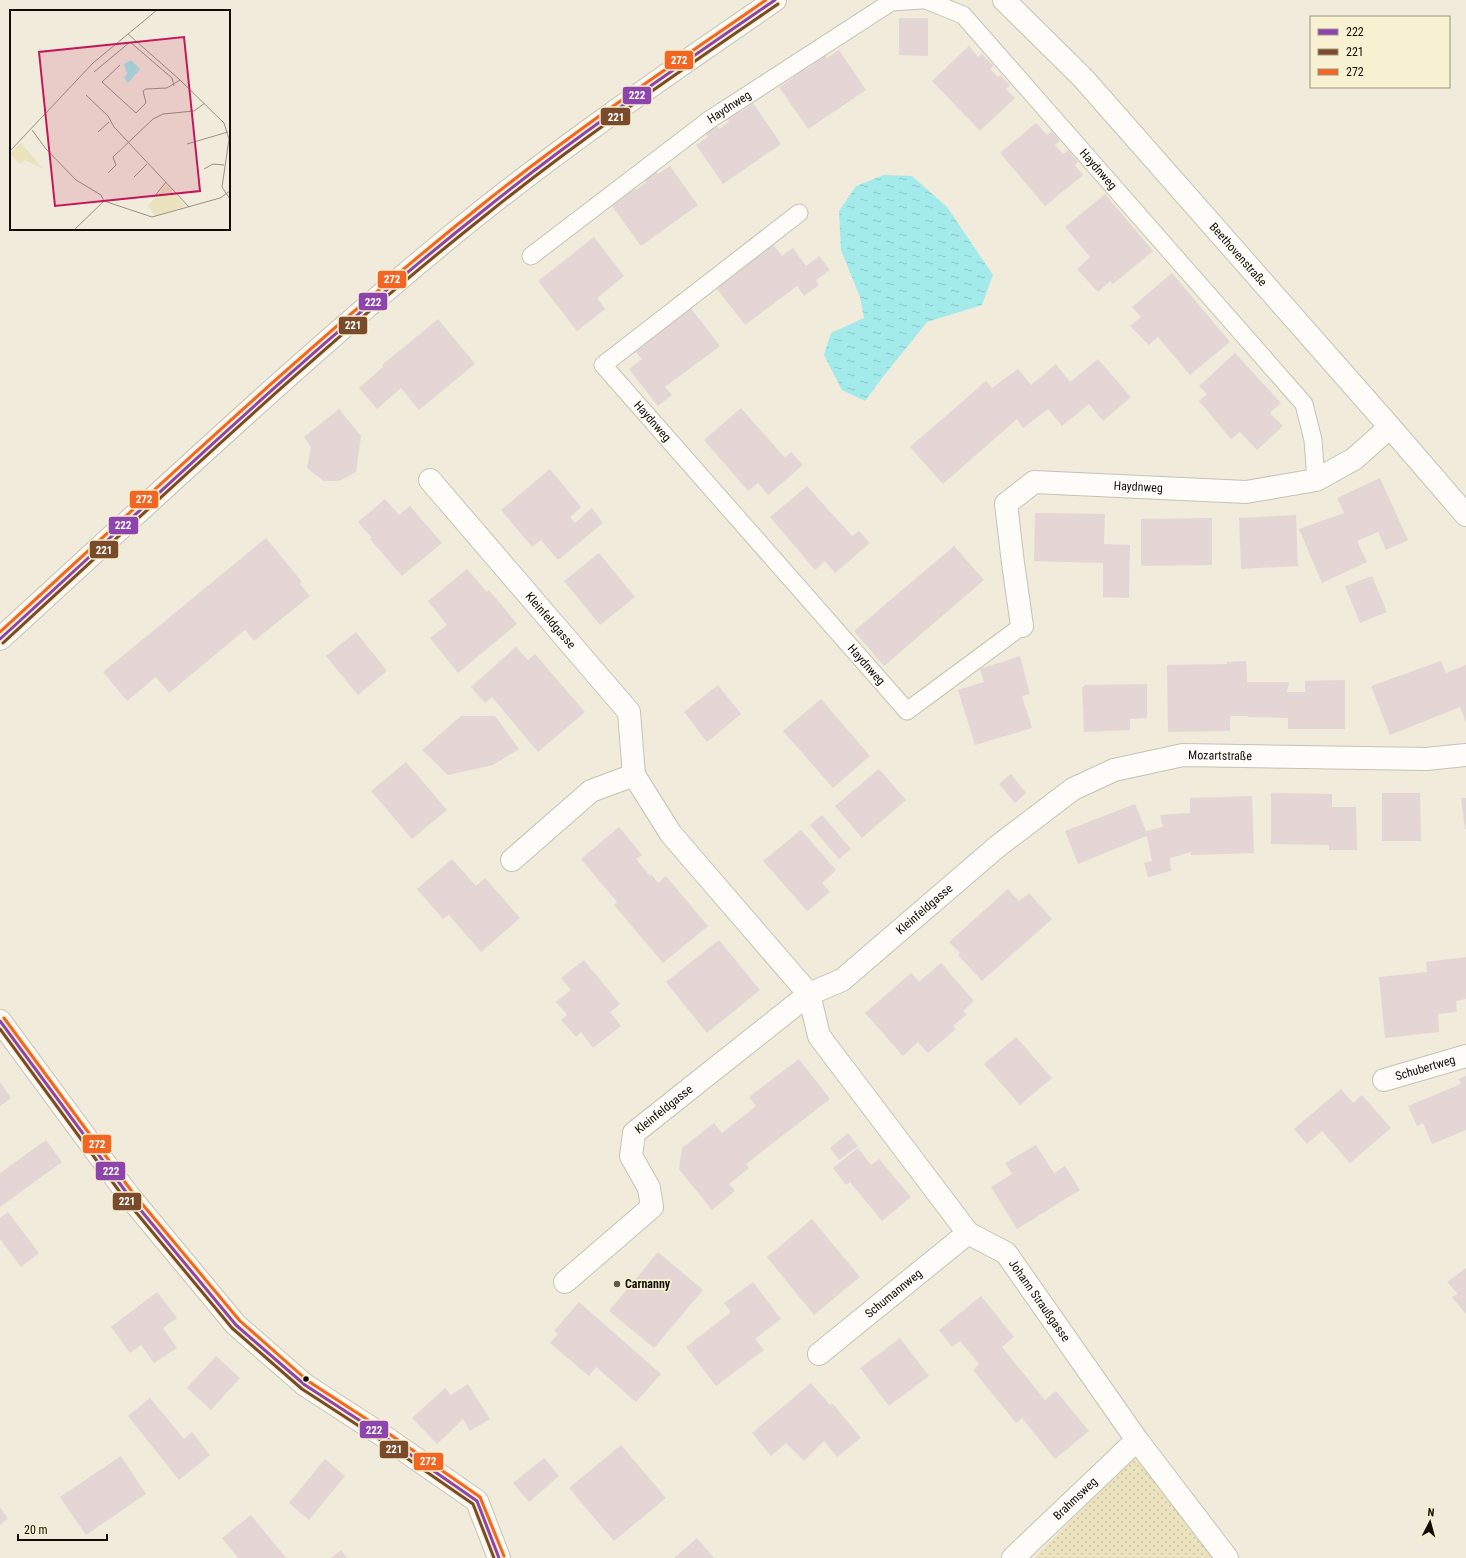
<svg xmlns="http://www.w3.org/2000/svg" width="1466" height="1558" viewBox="0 0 1466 1558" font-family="'Roboto Condensed',sans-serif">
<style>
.grass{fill:url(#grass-dots)}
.water{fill:url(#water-ripples)}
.building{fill:#e5d6d6}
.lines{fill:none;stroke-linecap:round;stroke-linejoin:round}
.lane-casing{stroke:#c6c2b5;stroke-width:19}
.street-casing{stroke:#c6c2b5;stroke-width:24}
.secondary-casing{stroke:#c6c2b5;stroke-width:24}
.lane{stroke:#fdfcf9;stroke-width:17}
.street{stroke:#fdfcf9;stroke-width:22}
.secondary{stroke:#fdfcf9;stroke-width:22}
.bus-1-casing{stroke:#f8f1d2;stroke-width:6}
.bus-2-casing{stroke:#f8f1d2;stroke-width:6}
.bus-3-casing{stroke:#f8f1d2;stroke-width:6}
.bus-1{stroke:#8e44ad;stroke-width:3}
.bus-2{stroke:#7a4b2a;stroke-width:3}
.bus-3{stroke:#f26522;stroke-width:3}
.poi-dot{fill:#5e5b4f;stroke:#f8f1d2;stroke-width:1.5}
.bus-dot{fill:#100d04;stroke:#f8f1d2;stroke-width:1.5}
.labels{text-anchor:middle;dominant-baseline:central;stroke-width:3.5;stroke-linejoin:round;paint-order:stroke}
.street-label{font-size:12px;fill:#100d04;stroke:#f8f1d2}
.poi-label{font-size:12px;font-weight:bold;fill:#100d04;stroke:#f8f1d2;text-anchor:start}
.inset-road{fill:none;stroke:#969284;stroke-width:1}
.view{fill:#c2185b;fill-opacity:0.15;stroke:#c2185b;stroke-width:2}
.inset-edge{fill:none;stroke:#100d04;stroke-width:2}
.line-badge{stroke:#f8f1d2;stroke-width:1.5}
.badge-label{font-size:11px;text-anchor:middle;font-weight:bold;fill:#fff}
</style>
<defs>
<pattern id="grass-dots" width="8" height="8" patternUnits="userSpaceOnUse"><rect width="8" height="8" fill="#ebe2be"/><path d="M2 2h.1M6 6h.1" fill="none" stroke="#c8c1a2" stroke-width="1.8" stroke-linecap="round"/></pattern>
<pattern id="water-ripples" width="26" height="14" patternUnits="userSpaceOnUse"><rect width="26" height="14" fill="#a3eaeb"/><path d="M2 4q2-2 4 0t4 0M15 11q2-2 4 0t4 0" fill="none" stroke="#8bc8c8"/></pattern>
</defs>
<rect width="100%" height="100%" fill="#f0ebda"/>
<path class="grass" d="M 1137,1453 L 1217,1558 L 1034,1558 Z"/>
<path class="water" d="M 884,175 L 912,176 L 947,207 L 993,275 L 982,305 L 927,322 L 882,378 L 865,401 L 842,390 L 824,355 L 831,333 L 864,318 L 860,297 L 841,250 L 839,211 L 856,186 Z"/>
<path class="building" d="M 899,18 L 928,18 L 928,56 L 899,55 Z
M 969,46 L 978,57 L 982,54 L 994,66 L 990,69 L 998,77 L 1000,75 L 1010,85 L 1006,89 L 1015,98 L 980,131 L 932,81 Z
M 839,50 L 866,90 L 808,129 L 779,87 L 793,78 L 790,74 L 802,66 L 805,70 L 814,64 L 812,61 L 824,53 L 827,58 Z
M 753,103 L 781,144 L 723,184 L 696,145 L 708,137 L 704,132 L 715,124 L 719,129 L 729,122 L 725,117 L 738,108 L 741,112 Z
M 1036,123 L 1047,135 L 1052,131 L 1060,141 L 1055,145 L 1063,154 L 1068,150 L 1078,162 L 1075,165 L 1083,175 L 1045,206 L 1000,153 Z
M 670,166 L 698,205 L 641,246 L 612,206 L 624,197 L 621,194 L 632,185 L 636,190 L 646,182 L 643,179 L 655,170 L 658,174 Z
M 1105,194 L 1153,251 L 1113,284 L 1110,281 L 1098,292 L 1077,269 L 1090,257 L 1065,227 Z
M 594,237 L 624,276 L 597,298 L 605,309 L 577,331 L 538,281 Z
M 771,242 L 782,256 L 793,248 L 806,266 L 819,256 L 830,270 L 816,280 L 819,285 L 804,296 L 797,286 L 745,325 L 714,285 Z
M 1172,273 L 1230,342 L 1190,375 L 1158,337 L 1149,345 L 1130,326 L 1141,317 L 1132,307 Z
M 690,307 L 720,346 L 665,387 L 672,395 L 658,406 L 629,369 L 642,359 L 634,350 Z
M 438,319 L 475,364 L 419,410 L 401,388 L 377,409 L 359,388 L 383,367 L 382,365 Z
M 1235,353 L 1281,403 L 1270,413 L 1283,426 L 1257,450 L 1240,432 L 1231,439 L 1199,401 L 1207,394 L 1199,386 Z
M 1098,359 L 1131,397 L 1103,421 L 1089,404 L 1062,426 L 1048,409 L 1023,428 L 1017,419 L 943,484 L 910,447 L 986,381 L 992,388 L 1018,369 L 1031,385 L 1056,364 L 1070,382 Z
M 741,408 L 785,458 L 791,452 L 803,465 L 768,495 L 758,483 L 748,491 L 704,440 Z
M 339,409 L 361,436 L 356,472 L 339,481 L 324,481 L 307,468 L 311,447 L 304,437 Z
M 550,469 L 581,507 L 570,517 L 575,523 L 592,508 L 603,523 L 558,560 L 541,540 L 532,547 L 501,510 Z
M 1380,478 L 1408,540 L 1386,550 L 1378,532 L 1357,541 L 1367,562 L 1322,583 L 1299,529 L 1344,513 L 1337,498 Z
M 807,486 L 852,536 L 859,531 L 870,543 L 835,573 L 825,561 L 815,570 L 770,517 Z
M 385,499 L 399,515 L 410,506 L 442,543 L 402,576 L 370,539 L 372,538 L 358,522 Z
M 1035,513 L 1105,514 L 1104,544 L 1130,545 L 1129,598 L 1103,597 L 1103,563 L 1034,561 Z
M 1296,515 L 1298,566 L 1241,569 L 1239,518 Z
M 1212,518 L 1212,565 L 1141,566 L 1141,519 Z
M 266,538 L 302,582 L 300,584 L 310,596 L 254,641 L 245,630 L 169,693 L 156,677 L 127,701 L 103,672 Z
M 954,546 L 984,580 L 884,666 L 854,631 Z
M 599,553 L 635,597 L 600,625 L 564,581 Z
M 467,569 L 487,592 L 489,590 L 517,624 L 458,673 L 430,638 L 447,625 L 428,601 Z
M 1372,576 L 1387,612 L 1360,623 L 1345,586 Z
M 356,632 L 387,671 L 358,695 L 326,656 Z
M 516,647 L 528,660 L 535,654 L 585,712 L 538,752 L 492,697 L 485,703 L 471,687 Z
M 1020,656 L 1030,694 L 1022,696 L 1032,728 L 975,745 L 958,690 L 984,682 L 980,669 Z
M 1246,661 L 1247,682 L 1289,682 L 1287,692 L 1305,692 L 1305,681 L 1345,680 L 1345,729 L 1288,729 L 1288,718 L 1248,717 L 1248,716 L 1230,716 L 1230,731 L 1168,732 L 1167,665 L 1227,664 L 1227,662 Z
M 1441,661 L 1446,673 L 1466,665 L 1466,723 L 1460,707 L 1390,735 L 1371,686 Z
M 1147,684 L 1147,718 L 1130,719 L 1130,730 L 1084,732 L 1082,687 L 1084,687 L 1084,685 Z
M 718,685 L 741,714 L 707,742 L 684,712 Z
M 821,699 L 870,756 L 833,788 L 783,731 Z
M 461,716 L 495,716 L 519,749 L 493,765 L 448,775 L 422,750 Z
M 406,762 L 447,810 L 412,839 L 371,791 Z
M 879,769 L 906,800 L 862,838 L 835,806 Z
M 1011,774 L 1026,793 L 1015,803 L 999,784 Z
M 1271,793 L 1332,794 L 1332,807 L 1356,807 L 1357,850 L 1329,850 L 1329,845 L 1271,844 Z
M 1382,793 L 1420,793 L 1421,841 L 1382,841 Z
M 1252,796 L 1254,853 L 1191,855 L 1191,852 L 1170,858 L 1171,871 L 1148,877 L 1144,863 L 1152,861 L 1147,836 L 1078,864 L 1065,831 L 1135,804 L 1146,831 L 1163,827 L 1160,815 L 1190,813 L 1190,798 Z
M 1461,798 L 1466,798 L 1466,829 L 1465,829 Z
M 822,815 L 851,849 L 839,859 L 810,825 Z
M 619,827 L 642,855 L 636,859 L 650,876 L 651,874 L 658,883 L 666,876 L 708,926 L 663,963 L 614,905 L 617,902 L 581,859 Z
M 801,830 L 836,870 L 822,883 L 830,892 L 807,911 L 763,861 Z
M 452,859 L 476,886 L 485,878 L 520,918 L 481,952 L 449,915 L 443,919 L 417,889 Z
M 1008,889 L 1019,901 L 1029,893 L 1052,919 L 982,981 L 958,955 L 960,953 L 949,942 Z
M 719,940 L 760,990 L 707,1033 L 666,982 Z
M 1466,957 L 1466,999 L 1456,1001 L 1457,1012 L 1438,1014 L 1439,1032 L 1385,1038 L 1379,977 L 1427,972 L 1426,962 Z
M 584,960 L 620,1004 L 610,1012 L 621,1026 L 593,1048 L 581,1032 L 576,1037 L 561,1020 L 567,1015 L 556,1002 L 571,990 L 561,978 Z
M 941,963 L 974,1001 L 963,1011 L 967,1014 L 953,1026 L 956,1029 L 928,1053 L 918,1042 L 903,1056 L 865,1013 L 911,973 L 919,982 Z
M 1016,1037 L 1052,1078 L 1020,1105 L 984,1064 Z
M 799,1059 L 830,1099 L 746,1164 L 749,1168 L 729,1184 L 735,1191 L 712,1210 L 679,1169 L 682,1148 L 714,1123 L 722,1133 L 756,1106 L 749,1097 Z
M 1466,1076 L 1466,1130 L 1432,1144 L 1423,1123 L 1417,1126 L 1408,1106 L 1461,1084 L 1459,1079 Z
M 0,1082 L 11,1098 L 0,1106 Z
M 1341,1089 L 1353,1103 L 1362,1095 L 1391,1128 L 1350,1163 L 1322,1131 L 1307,1144 L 1294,1129 Z
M 848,1133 L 858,1146 L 839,1160 L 830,1148 Z
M 46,1140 L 62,1162 L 0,1207 L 0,1173 Z
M 1036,1145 L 1054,1173 L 1065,1166 L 1080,1190 L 1017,1229 L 991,1187 L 1012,1174 L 1005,1163 Z
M 858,1148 L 871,1165 L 879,1159 L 911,1197 L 882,1221 L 850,1182 L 846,1185 L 833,1168 Z
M 8,1212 L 39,1253 L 21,1267 L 0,1239 L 0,1218 Z
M 812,1219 L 860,1277 L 814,1315 L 767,1257 Z
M 658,1252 L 703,1290 L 654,1348 L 609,1311 Z
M 1466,1268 L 1466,1314 L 1452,1297 L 1458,1294 L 1447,1282 Z
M 753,1282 L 781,1319 L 755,1339 L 764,1350 L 716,1386 L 686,1347 L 731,1312 L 724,1303 Z
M 157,1292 L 177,1318 L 163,1328 L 177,1348 L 154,1363 L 141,1345 L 130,1353 L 111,1327 Z
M 981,1296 L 1014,1337 L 1002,1347 L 1045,1400 L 1056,1391 L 1089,1431 L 1055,1459 L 1022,1418 L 1016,1423 L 995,1397 L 973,1370 L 979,1364 L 960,1341 L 952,1347 L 939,1330 Z
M 579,1302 L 661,1374 L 636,1402 L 596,1367 L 589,1376 L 550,1343 L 558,1334 L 554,1331 Z
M 900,1338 L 929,1376 L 889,1406 L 860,1368 Z
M 216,1356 L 240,1378 L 211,1410 L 187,1388 Z
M 811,1383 L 830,1405 L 833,1404 L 861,1438 L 837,1457 L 824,1441 L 804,1461 L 786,1443 L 771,1456 L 752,1433 Z
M 468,1384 L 490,1419 L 470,1431 L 463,1419 L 437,1444 L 412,1418 L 445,1388 L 451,1395 Z
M 150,1398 L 184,1439 L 192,1432 L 210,1455 L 179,1480 L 128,1416 Z
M 621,1445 L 666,1498 L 614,1541 L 569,1488 Z
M 121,1456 L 146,1494 L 86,1535 L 60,1497 Z
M 544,1458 L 559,1476 L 529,1502 L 513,1483 Z
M 325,1459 L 345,1476 L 309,1520 L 289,1503 Z
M 0,1507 L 8,1519 L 0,1525 Z
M 251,1515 L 286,1558 L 238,1558 L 222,1538 Z
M 697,1538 L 714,1558 L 674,1558 Z
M 341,1550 L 347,1558 L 331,1558 Z"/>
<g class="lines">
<defs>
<g id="lane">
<path id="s1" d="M 926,0 L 963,15 L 1304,404 L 1313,440 L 1316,480"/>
<path id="s2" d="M 799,213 L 603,365 L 907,711 L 1022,626"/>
<path id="s3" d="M 531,256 L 709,120 L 891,2 L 922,0"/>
</g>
<g id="street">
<path id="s4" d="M 1004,0 L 1083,78 L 1390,427 L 1466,515"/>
<path id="s5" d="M 430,480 L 629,712 L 634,775 L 671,834 L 809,994 L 819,1036 L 968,1233 L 1006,1253 L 1137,1440 L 1227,1558"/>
<path id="s6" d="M 1022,626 L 1013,563 L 1006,504 L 1034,482 L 1246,492 L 1316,480 L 1354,459 L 1390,427"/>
<path d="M 512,860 L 591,791 L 634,775"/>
<path id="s7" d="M 1384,1080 L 1466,1056"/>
<path id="s8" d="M 565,1282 L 652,1207 L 649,1188 L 631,1156 L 634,1133 L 809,994 L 842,980 L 998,846 L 1073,789 L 1114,770 L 1183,755 L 1426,759 L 1466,755"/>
<path id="s9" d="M 819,1354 L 968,1233"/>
<path id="s10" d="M 1013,1558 L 1137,1440"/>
</g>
<path id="secondary" d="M 0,639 C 147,505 291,368 445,241 C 549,155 663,77 775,0
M 0,1021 L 129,1196 L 236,1325 L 305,1385 L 382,1435 L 477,1501 L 499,1558"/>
</defs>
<use href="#lane" class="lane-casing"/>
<use href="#street" class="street-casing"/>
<use href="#secondary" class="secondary-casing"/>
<use href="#lane" class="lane"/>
<use href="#street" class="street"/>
<use href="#secondary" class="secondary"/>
<defs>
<path id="bus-1" d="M 0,639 C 159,494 315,344 484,210 C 577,135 676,68 775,0
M 0,1021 L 129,1196 L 236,1325 L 305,1385 L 382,1435 L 477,1501 L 499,1558"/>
<path id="bus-2" d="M 3,643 C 162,497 318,348 487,214 C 580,139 679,72 778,4
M 0,1029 L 125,1199 L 232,1328 L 302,1389 L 379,1439 L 473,1504 L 494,1558"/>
<path id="bus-3" d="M 0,632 C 157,488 312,341 478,208 C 571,133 669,67 766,0
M 4,1018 L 133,1193 L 240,1321 L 308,1381 L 385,1431 L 480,1497 L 504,1556"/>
</defs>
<use href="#bus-1" class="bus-1-casing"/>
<use href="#bus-2" class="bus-2-casing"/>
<use href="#bus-3" class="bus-3-casing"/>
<use href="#bus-1" class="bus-1"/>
<use href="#bus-2" class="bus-2"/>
<use href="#bus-3" class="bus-3"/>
</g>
<circle class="poi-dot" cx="617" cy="1284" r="4"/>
<circle class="bus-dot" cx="306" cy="1379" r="3.5"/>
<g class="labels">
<g class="street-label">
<text stroke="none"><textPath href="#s3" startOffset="248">Haydnweg</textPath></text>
<text stroke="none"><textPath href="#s1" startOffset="245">Haydnweg</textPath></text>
<text stroke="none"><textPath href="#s4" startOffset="346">Beethovenstraße</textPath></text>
<text stroke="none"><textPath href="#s2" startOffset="323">Haydnweg</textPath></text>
<text stroke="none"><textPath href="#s6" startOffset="263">Haydnweg</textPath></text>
<text stroke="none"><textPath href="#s5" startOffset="185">Kleinfeldgasse</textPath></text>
<text stroke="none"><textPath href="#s2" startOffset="647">Haydnweg</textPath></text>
<text stroke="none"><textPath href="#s8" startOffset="906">Mozartstraße</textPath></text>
<text stroke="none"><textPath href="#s8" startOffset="562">Kleinfeldgasse</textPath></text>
<text stroke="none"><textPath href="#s7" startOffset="43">Schubertweg</textPath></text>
<text stroke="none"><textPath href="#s8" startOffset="232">Kleinfeldgasse</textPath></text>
<text stroke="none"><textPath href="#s9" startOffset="96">Schumannweg</textPath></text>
<text stroke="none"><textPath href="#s5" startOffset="1041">Johann Straußgasse</textPath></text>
<text stroke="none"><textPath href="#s10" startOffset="86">Brahmsweg</textPath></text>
</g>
<g class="poi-label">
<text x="625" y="1284">Carnanny</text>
</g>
</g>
<g transform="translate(10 10)">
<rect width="220" height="220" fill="#f0ebda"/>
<path d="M 11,133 L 33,159 L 15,150 L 10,154 L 0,144 ZM 156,174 L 175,196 L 145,206 L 138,196 Z" fill="#ebe2be"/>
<path d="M 121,50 L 130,59 L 118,73 L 114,68 L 117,64 L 114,54 Z" fill="#a3eaeb"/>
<path class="inset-road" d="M 118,24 L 170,70 L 214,113 L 219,129 L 212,177 L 220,189M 110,55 L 92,72 L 126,103 L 136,93 L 133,81 L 136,79 L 157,78 L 170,70M 84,62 L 120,32 L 162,68 L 164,76M 76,85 L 98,106 L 104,117 L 179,197M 22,120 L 36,139 L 66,170 L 91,185 L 94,191 L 142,207 L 210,188 L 220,181M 88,122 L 99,112M 177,134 L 218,122M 0,141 L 83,53 L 147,0M 194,159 L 203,154 L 214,155M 98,163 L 106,155 L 103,147 L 143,109 L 153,104 L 184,101 L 195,93M 124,167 L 137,154M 144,187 L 156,172M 64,220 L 94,191"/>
<path class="view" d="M 174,27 L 190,181 L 45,196 L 29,42 Z"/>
<rect width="220" height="220" class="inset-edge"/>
</g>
<g class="line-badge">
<rect x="664" y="50" width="30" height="20" rx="4" fill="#f26522"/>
<rect x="622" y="86" width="30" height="19" rx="4" fill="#8e44ad"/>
<rect x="600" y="107" width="31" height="19" rx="4" fill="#7a4b2a"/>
<rect x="377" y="270" width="30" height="19" rx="4" fill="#f26522"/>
<rect x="358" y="292" width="30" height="19" rx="4" fill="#8e44ad"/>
<rect x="338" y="316" width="30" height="19" rx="4" fill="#7a4b2a"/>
<rect x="129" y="490" width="30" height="19" rx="4" fill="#f26522"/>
<rect x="108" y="516" width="31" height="19" rx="4" fill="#8e44ad"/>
<rect x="89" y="540" width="30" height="19" rx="4" fill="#7a4b2a"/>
<rect x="82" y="1134" width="30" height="20" rx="4" fill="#f26522"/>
<rect x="95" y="1161" width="31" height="20" rx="4" fill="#8e44ad"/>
<rect x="112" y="1192" width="30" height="19" rx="4" fill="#7a4b2a"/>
<rect x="359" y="1420" width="30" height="19" rx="4" fill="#8e44ad"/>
<rect x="379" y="1440" width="30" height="19" rx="4" fill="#7a4b2a"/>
<rect x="413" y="1452" width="31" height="19" rx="4" fill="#f26522"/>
</g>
<g class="badge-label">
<text x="679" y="64">272</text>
<text x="637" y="99">222</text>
<text x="616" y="121">221</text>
<text x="392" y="283">272</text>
<text x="373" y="306">222</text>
<text x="353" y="329">221</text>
<text x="144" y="503">272</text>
<text x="123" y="529">222</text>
<text x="104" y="554">221</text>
<text x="97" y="1148">272</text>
<text x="111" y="1175">222</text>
<text x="127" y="1205">221</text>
<text x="374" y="1434">222</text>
<text x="394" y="1453">221</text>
<text x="428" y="1465">272</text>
</g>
<rect x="1310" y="16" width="140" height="72" fill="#f8f1d2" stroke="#9b9680"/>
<rect x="1318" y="29" width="20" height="6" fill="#8e44ad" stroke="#9b9680"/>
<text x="1346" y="36" font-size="12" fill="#100d04">222</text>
<rect x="1318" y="49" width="20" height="6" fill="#7a4b2a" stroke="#9b9680"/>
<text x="1346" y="56" font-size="12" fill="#100d04">221</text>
<rect x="1318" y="69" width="20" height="6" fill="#f26522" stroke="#9b9680"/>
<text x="1346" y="76" font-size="12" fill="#100d04">272</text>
<g transform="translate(1430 1522) rotate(6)" stroke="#f8f1d2" stroke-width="3" paint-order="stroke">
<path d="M0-3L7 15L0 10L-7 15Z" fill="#100d04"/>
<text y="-6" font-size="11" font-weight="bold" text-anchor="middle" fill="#100d04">N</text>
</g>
<path d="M18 1534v6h89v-6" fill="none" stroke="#100d04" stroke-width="2"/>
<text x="24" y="1534" font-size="12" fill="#100d04" stroke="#f8f1d2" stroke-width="3" paint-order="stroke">20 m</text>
</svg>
